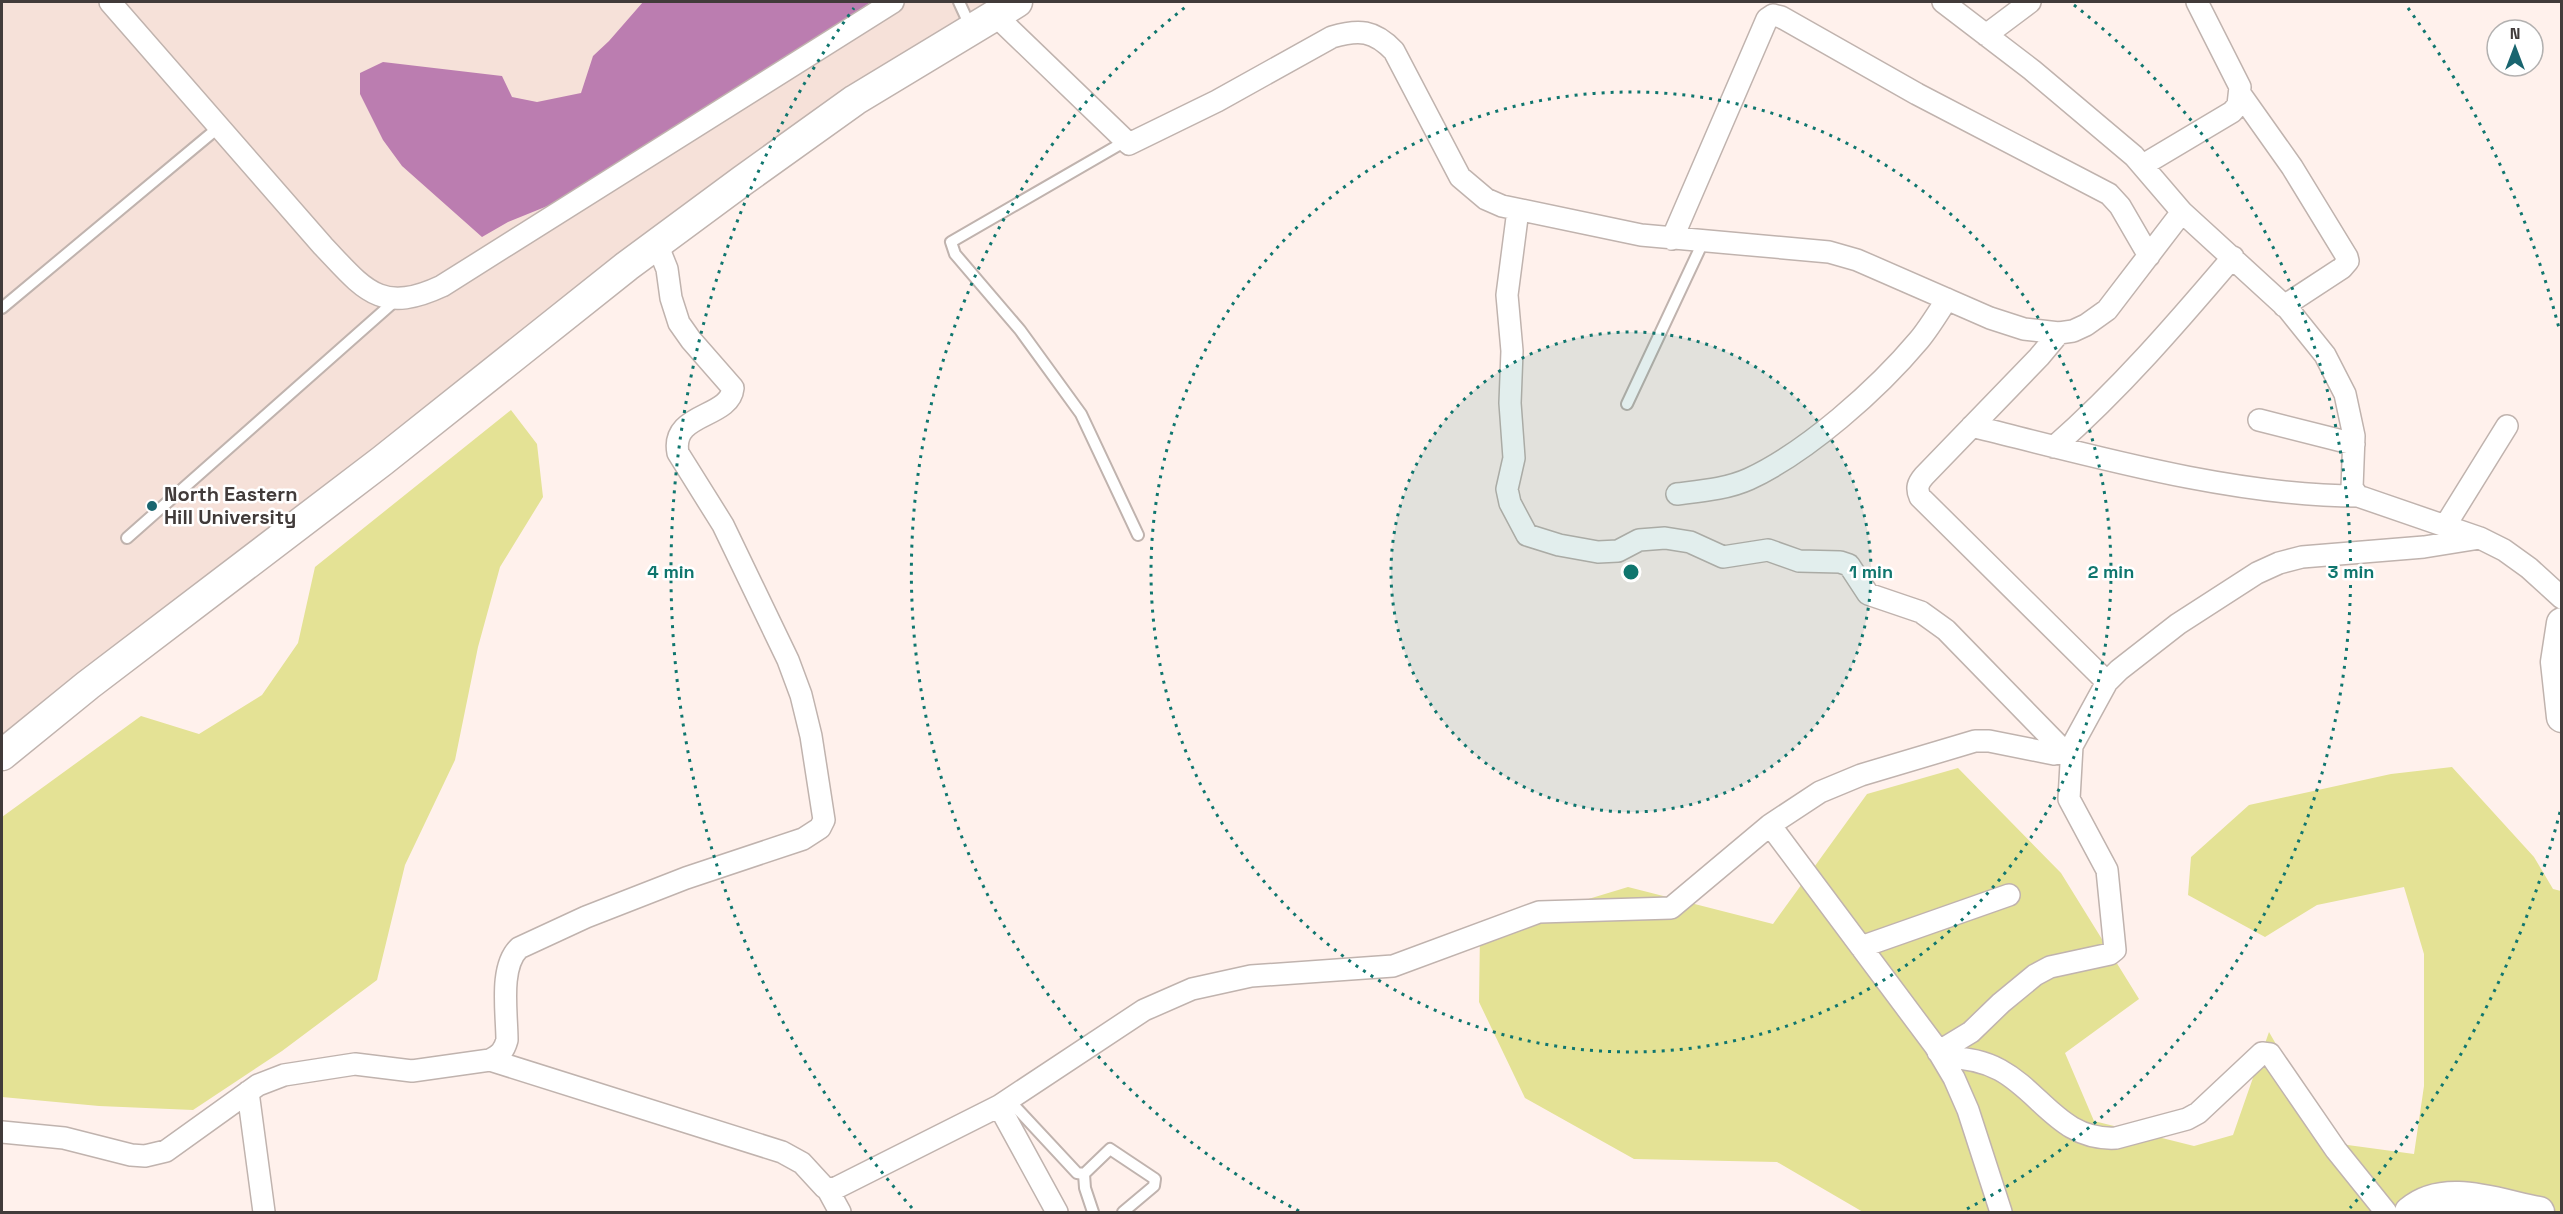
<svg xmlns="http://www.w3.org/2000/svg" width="2563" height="1214" viewBox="0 0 2563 1214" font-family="'Space Grotesk',sans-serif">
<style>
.built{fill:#f6e1d9}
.green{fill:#e4e295}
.water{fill:#bb7db0}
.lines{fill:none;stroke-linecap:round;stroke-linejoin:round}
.lane-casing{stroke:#c0b3ae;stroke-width:14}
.street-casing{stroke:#c0b3ae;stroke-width:24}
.secondary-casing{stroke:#c0b3ae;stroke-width:33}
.lane{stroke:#fff;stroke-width:10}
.street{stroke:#fff;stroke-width:21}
.secondary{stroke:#fff;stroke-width:30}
.ring{fill:none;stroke:#0f766e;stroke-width:3;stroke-dasharray:3 6}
.poi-dot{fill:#19656f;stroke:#fff;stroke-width:2}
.labels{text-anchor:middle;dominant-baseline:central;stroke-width:5;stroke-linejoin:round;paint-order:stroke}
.poi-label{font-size:20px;font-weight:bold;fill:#413b3a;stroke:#fff;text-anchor:start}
.centre{fill:#0f766e;stroke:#fff;stroke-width:3}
.ring-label{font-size:18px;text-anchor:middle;font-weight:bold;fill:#0f766e;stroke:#fff;stroke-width:5;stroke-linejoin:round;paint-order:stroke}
</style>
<rect width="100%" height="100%" fill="#fff1ec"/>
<path class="built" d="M 2,2 L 1002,2 L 2,744 Z"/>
<path class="green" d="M 511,410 L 537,444 L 543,497 L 500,567 L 478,647 L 455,760 L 405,865 L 377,980 L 282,1051 L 193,1110 L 99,1106 L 2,1097 L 2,817 L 141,716 L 199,734 L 262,695 L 298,643 L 315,567 Z
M 2452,767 L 2534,857 L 2553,889 L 2561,891 L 2561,1212 L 1863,1212 L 1777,1162 L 1634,1159 L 1525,1098 L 1479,1002 L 1480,932 L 1628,887 L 1773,924 L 1867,794 L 1958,768 L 2061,873 L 2139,999 L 2065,1053 L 2094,1121 L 2194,1146 L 2233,1135 L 2269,1032 L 2333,1143 L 2414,1154 L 2424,1086 L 2424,954 L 2404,887 L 2317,905 L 2265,937 L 2188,895 L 2191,857 L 2249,805 L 2391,774 Z"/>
<path class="water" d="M 643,2 L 871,2 L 707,109 L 550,205 L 508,222 L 482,237 L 402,166 L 383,140 L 360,94 L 360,73 L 383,62 L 502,76 L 512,97 L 537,102 L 581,93 L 593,56 L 609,41 Z"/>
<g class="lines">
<defs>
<path id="lane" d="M 959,2 L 971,28
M 1124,142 L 951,242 L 955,254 L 1020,330 L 1081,414 L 1138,535
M 2,308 L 219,127
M 1627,404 L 1703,242
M 127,538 L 396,300
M 1009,1100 L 1077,1173 L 1084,1174 L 1110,1149 L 1155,1179 L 1154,1186 L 1123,1212
M 1084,1174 L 1085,1188 L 1093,1212"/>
<path id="street" d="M 110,2 L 323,246 C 364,289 380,315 442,286 L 893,2
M 1943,2 L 2032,70 L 2134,156 L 2182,212 L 2288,309 L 2325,355 L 2345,394 L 2354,436 L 2352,488 L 2358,496 L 2480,538 L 2504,550 L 2529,568 L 2562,598
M 995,15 L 1129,144 L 1217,101 L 1332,37 C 1359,29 1374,30 1394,51 L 1460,177 L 1486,199 L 1502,206 L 1641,235 L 1829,252 L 1857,260 L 1990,318 L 2024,329 L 2059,333 L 2073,331 L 2086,325 L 2107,310 L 2182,212
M 1986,35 L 2030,2
M 2241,95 L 2292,167 L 2347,257 L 2348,261 L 2342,268 L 2284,306
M 2143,165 L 2232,112 L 2238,105 L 2240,87 L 2197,2
M 1518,210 L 1507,295 L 1512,351 L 1510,403 L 1514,458 L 1507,489 L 1510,503 L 1527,535 L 1559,545 L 1598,552 L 1618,551 L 1639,540 L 1665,538 L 1690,542 L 1723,557 L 1768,550 L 1799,561 L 1840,562 L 1849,565 L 1868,594 L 1921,612 L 1946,630 L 2065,752
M 1672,239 L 1767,19 L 1773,15 L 1781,17 L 1917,94 L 2109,194 L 2120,206 L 2149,256
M 2059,333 L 2039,357 L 1924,476 C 1918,483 1916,488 1920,497 L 2107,682
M 2259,420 L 2354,444
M 1972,426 C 2093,456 2233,496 2358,496
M 2054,447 C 2120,389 2176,324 2233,257
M 1677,494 C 1701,491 1727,489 1749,479 C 1807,452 1877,390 1919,340 C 1929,328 1938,313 1947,299
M 2445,526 L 2507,426
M 1770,825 L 1935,1046 L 1954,1078 L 1968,1110 L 2001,1212
M 1861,947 L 2009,895
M 1938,1052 L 1971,1032 L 2001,1003 L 2035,975 L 2050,967 L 2110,954 L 2115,950 L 2107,870 L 2069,799 L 2072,746
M 1942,1058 C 1963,1057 1981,1060 2000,1070 C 2042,1093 2061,1141 2116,1138 L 2187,1119 L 2198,1113 L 2262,1053 L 2270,1054 L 2336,1150 L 2386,1212
M 490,1060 L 782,1152 L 802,1163 L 825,1188 L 834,1189 L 999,1106 L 1144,1010 L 1192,989 L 1251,976 L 1393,966 L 1539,912 L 1671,908 L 1770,825 L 1820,792 L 1861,775 L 1975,741 L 1989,741 L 2054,754 L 2065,752 L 2072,746 L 2107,682 L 2119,670 L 2178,624 L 2257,573 L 2279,563 L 2302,557 L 2424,547 L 2480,538
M 248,1092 L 264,1212
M 999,1106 L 1057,1212
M 2,1132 L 64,1138 L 131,1155 L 145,1156 L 166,1151 L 258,1085 L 284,1075 L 355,1064 L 412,1071 L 490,1060 C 500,1055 504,1051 507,1040 C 507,1013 499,967 519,948 L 586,917 L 686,878 L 803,839 L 820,828 L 824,820 L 811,736 L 801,695 L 788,660 L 723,525 L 678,453 C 670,412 730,419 733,388 L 691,340 L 679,323 L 671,298 L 667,269 L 657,244
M 828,1190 L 840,1212"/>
<path id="secondary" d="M 2562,623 L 2556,662 L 2562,717
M 2,755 L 88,685 L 382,461 L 627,266 L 742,181 L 855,100 L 1017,2
M 2410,1212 C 2445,1182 2499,1205 2539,1212"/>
</defs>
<use href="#lane" class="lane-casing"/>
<use href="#street" class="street-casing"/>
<use href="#secondary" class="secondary-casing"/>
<use href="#lane" class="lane"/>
<use href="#street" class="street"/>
<use href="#secondary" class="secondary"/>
</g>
<circle cx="1631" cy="572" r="240" fill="#0f766e" fill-opacity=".12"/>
<g class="ring">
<circle cx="1631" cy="572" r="240"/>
<circle cx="1631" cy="572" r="480"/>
<path d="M1299 1211A720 720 0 0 1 1188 5M2074 5A720 720 0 0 1 1963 1211"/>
<path d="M2560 812A960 960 0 0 1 2350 1208M912 1208A960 960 0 0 1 854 8M2408 8A960 960 0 0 1 2560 332"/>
</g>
<circle class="poi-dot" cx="152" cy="506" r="6"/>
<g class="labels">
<g class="poi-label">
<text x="164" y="494">North Eastern<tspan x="164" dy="23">Hill University</tspan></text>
</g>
</g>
<circle cx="1631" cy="572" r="9" class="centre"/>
<g class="ring-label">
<text x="1871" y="578">1 min</text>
<text x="2111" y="578">2 min</text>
<text x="2351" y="578">3 min</text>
<text x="671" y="578">4 min</text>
</g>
<rect width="2563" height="1214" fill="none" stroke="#413b3a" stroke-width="6"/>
<g transform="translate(2515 48)"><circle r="28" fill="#ffffff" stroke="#b3b1b0" stroke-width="1.5"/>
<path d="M0-4.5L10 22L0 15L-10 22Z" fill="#19656f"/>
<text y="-9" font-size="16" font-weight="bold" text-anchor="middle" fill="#413b3a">N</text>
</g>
</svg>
